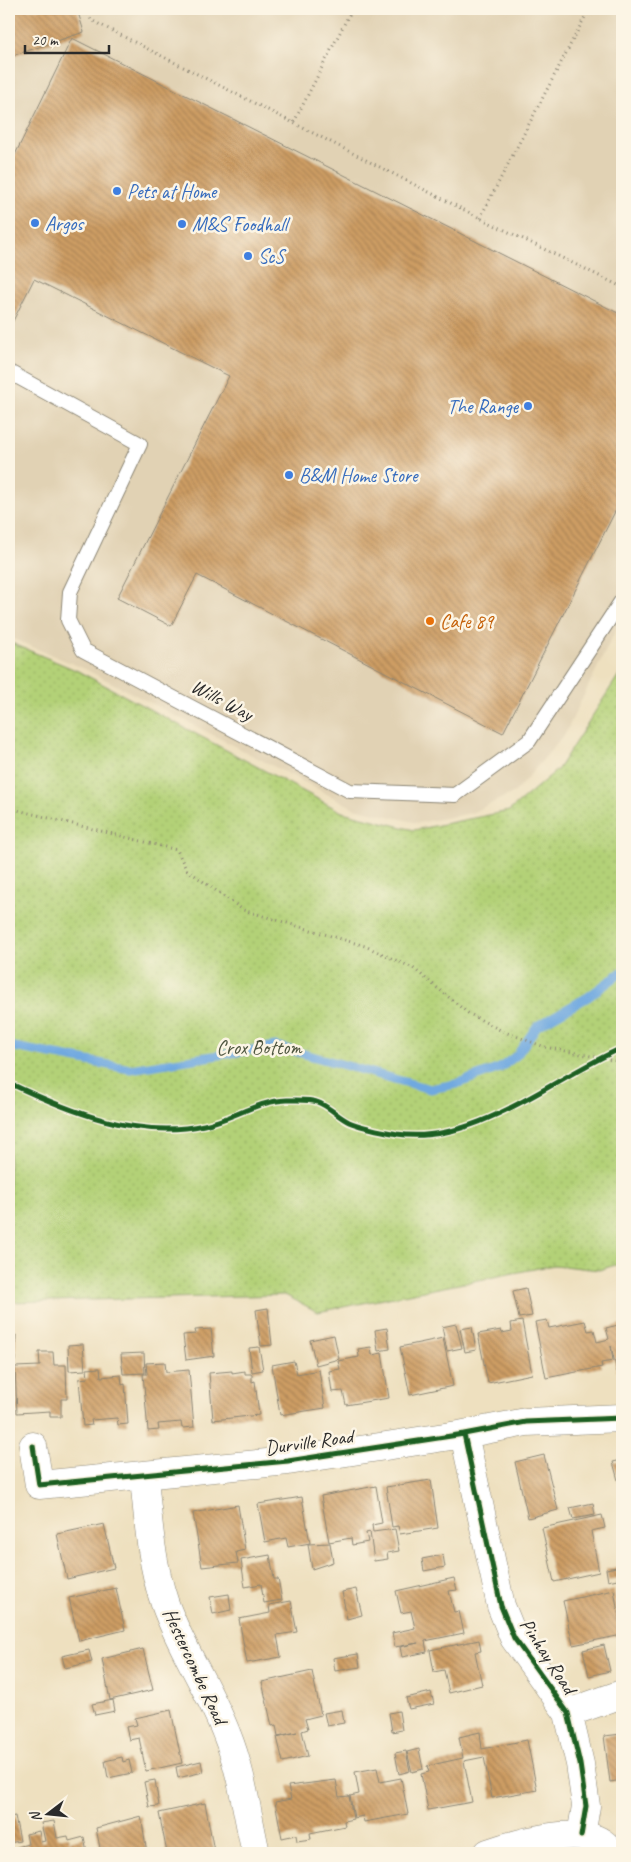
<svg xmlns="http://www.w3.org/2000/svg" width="631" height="1862" viewBox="0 0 631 1862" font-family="Caveat,sans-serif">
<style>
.built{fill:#e1d2b4}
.park{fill:url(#park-dots);stroke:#6f7e51}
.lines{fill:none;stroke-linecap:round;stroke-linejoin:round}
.stream{stroke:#70a9e0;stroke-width:9}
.building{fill:url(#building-back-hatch)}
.service-casing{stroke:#8c8675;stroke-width:16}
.minor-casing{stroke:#8c8675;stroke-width:29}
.path{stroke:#8c8675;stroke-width:3;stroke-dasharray:1 4;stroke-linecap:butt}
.service{stroke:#fff;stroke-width:14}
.minor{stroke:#fff;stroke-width:28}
.cycleway-casing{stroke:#fcf5e5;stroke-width:8}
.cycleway{stroke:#1b5e20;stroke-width:5}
.shop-dot{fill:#3f7fe0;stroke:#fcf5e5;stroke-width:2}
.food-dot{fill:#e8710a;stroke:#fcf5e5;stroke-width:2}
.labels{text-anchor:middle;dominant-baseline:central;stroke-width:5;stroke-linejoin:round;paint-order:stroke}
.shop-label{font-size:20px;fill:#366cbe;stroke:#fcf5e5;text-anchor:start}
.food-label{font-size:20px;fill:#c56008;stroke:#fcf5e5;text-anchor:start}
.street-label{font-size:20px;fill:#2b2b2b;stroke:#fcf5e5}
.park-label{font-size:20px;fill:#4d543e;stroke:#fcf5e5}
</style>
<defs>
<pattern id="park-dots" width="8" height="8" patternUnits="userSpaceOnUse" patternTransform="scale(1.25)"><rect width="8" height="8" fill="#b3d177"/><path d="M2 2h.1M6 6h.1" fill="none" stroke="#9ab467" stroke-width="1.8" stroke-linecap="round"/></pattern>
<pattern id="building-back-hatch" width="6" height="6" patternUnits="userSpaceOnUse" patternTransform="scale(1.25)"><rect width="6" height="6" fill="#cd9d64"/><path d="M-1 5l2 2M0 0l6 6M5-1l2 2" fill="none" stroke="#a78053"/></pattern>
</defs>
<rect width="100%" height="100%" fill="#fcf5e5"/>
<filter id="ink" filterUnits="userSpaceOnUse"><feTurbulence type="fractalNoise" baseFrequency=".02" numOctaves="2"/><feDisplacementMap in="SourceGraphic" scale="10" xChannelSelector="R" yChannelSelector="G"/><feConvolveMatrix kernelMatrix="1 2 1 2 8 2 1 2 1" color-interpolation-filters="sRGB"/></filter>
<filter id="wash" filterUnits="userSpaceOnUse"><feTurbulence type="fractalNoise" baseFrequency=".0096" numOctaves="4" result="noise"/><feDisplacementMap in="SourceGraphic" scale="20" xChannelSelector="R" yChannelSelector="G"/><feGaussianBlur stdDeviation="1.12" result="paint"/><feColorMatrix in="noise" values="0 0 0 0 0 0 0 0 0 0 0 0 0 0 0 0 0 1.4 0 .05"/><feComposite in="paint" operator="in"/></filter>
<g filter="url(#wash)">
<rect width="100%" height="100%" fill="#eee0bf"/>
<path class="built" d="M 9,9 L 622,9 L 622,617 L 565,734 L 515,792 L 471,813 L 418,823 L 354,808 L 85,669 L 9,637 Z"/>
<path class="park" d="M 9,642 L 78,671 L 342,812 L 414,830 L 509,811 L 558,769 L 622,670 L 622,1263 L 599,1270 L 554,1265 L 318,1312 L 285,1295 L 9,1302 Z"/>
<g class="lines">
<path class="stream" d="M 9,1046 L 130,1069 L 276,1046 L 430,1089 L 456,1084 L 500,1068 L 517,1055 L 537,1026 L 588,997 L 622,972"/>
</g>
<g id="blocks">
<path class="building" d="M 9,9 L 77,9 L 84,32 L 9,57 Z
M 72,38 L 622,315 L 622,498 L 503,733 L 197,575 L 171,626 L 117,598 L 229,376 L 34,279 L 12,323 L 9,321 L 9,167 Z
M 526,1288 L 532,1316 L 519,1318 L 513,1291 Z
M 268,1308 L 272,1345 L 261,1346 L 256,1310 Z
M 547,1320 L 549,1328 L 585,1321 L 588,1331 L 594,1330 L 597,1342 L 609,1339 L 606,1328 L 622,1324 L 622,1371 L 617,1372 L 611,1346 L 613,1361 L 601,1363 L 602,1367 L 546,1378 L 535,1322 Z
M 522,1321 L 532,1374 L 488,1383 L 478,1334 L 501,1330 L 502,1333 L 512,1331 L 511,1323 Z
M 456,1324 L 462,1348 L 447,1351 L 442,1327 Z
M 472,1327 L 476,1350 L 465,1352 L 460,1329 Z
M 387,1328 L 390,1349 L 378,1351 L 375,1330 Z
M 211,1329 L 214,1356 L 186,1360 L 183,1335 L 196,1334 L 195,1330 Z
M 9,1335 L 16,1335 L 15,1361 L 9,1362 Z
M 334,1335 L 339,1359 L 316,1365 L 310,1340 Z
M 443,1338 L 453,1386 L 410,1395 L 400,1347 Z
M 83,1344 L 85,1370 L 69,1371 L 68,1345 Z
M 259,1347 L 263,1370 L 252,1372 L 249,1348 Z
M 371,1347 L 372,1355 L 382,1353 L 389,1398 L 346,1405 L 343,1391 L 332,1392 L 329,1371 L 340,1369 L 338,1361 L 359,1357 L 358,1349 Z
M 39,1352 L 53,1352 L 54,1365 L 66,1365 L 67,1399 L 61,1399 L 61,1417 L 50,1417 L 50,1411 L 17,1413 L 15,1367 L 40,1366 Z
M 144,1353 L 145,1373 L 123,1374 L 121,1354 Z
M 294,1361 L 297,1374 L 319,1370 L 325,1408 L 280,1415 L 272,1365 Z
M 165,1362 L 166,1372 L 189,1370 L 194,1427 L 182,1428 L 181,1422 L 158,1424 L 159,1430 L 148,1431 L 143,1374 L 147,1374 L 146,1363 Z
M 100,1368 L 101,1377 L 121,1375 L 122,1385 L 125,1384 L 128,1424 L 118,1425 L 117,1418 L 91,1420 L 92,1425 L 83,1426 L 79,1379 L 88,1378 L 87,1369 Z
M 232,1371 L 232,1373 L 245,1371 L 245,1374 L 252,1374 L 252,1382 L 255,1381 L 259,1415 L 213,1420 L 209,1373 Z
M 544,1455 L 558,1510 L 528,1518 L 515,1462 Z
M 622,1460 L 622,1484 L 619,1484 L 613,1462 Z
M 431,1480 L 438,1528 L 400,1534 L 398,1526 L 392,1527 L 386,1487 Z
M 376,1486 L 382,1523 L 372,1525 L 373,1532 L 395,1529 L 399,1551 L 387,1553 L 388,1559 L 374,1561 L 370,1532 L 366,1533 L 368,1542 L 352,1545 L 351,1538 L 329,1542 L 321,1496 Z
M 302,1497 L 310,1543 L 288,1547 L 286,1538 L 265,1542 L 258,1504 Z
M 593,1503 L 595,1515 L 573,1519 L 570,1508 Z
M 238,1505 L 245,1550 L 236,1552 L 238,1563 L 202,1567 L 193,1513 Z
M 602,1515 L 605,1528 L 591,1531 L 599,1572 L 554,1582 L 542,1528 Z
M 104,1524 L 114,1568 L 67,1579 L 57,1534 Z
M 330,1543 L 333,1562 L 312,1569 L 308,1544 Z
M 270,1555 L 274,1579 L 278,1579 L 282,1600 L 264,1603 L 261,1584 L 245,1587 L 241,1560 Z
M 443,1555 L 445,1567 L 424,1571 L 422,1559 Z
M 622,1566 L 622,1578 L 608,1581 L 606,1569 Z
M 454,1578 L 457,1590 L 449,1591 L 454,1612 L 459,1611 L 464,1633 L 425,1641 L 427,1652 L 402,1657 L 400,1647 L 418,1643 L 395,1647 L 392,1633 L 415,1628 L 411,1611 L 401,1613 L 396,1591 Z
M 116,1588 L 125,1630 L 79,1641 L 69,1598 Z
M 356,1589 L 362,1615 L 347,1619 L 342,1592 Z
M 614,1590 L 622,1635 L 573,1645 L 563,1601 Z
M 229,1594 L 231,1610 L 213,1614 L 210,1597 Z
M 291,1601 L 297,1632 L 277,1635 L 281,1657 L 247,1663 L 239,1619 L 270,1613 L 269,1605 Z
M 479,1640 L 481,1651 L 475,1652 L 482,1685 L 449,1693 L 444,1670 L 434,1672 L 430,1650 Z
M 604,1645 L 610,1671 L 589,1676 L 583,1650 Z
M 143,1649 L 153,1690 L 110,1700 L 102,1659 Z
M 89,1650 L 92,1662 L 65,1668 L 62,1656 Z
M 358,1654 L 360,1667 L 335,1671 L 333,1658 Z
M 312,1671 L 321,1715 L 305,1719 L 308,1729 L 302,1731 L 308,1756 L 283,1762 L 277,1737 L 297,1732 L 278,1736 L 276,1725 L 272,1726 L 262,1682 Z
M 431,1692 L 434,1704 L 409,1709 L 406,1698 Z
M 113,1700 L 115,1711 L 95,1715 L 92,1704 Z
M 171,1710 L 182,1763 L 146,1771 L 139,1738 L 129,1740 L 126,1727 L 137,1725 L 135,1718 Z
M 342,1710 L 344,1723 L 327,1726 L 324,1713 Z
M 399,1711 L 402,1730 L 392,1732 L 389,1713 Z
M 480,1732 L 482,1749 L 527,1740 L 537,1790 L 492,1798 L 484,1757 L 464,1761 L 472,1802 L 428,1810 L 421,1774 L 429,1772 L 427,1766 L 463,1758 L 459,1737 Z
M 622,1734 L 622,1780 L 610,1782 L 604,1736 Z
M 419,1749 L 423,1769 L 412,1772 L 407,1752 Z
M 406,1751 L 410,1771 L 399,1774 L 395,1753 Z
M 122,1757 L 123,1762 L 129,1760 L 132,1773 L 108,1778 L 105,1761 Z
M 201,1761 L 203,1772 L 178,1778 L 176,1767 Z
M 377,1768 L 380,1782 L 401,1778 L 408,1814 L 364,1822 L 363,1816 L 354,1818 L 350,1796 L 359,1794 L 355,1772 Z
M 155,1780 L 159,1806 L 149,1807 L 144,1782 Z
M 336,1780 L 339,1797 L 349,1796 L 353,1819 L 344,1821 L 345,1826 L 310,1833 L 311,1839 L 297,1841 L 296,1835 L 282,1838 L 275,1802 L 291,1799 L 288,1786 Z
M 205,1803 L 214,1851 L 200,1853 L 167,1853 L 159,1813 Z
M 15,1816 L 20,1841 L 9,1843 L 9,1817 Z
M 141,1816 L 147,1853 L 101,1853 L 96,1828 Z
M 54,1821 L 57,1838 L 68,1836 L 69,1841 L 84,1837 L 87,1853 L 19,1853 L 17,1847 L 28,1844 L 26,1834 L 39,1831 L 41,1842 L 45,1841 L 41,1823 Z"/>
</g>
</g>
<g filter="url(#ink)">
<use href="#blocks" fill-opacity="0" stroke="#8c8675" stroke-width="1"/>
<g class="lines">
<defs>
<path id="service" d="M 9,372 L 140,444 L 70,592 L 68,620 L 83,650 L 350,791 L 455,795 L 529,741 L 622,600"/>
<path id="minor" d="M 464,1434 L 501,1606 L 514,1638 L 568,1713 L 580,1764 L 586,1806 L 581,1836
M 33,1446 L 39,1485 L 288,1461 L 464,1434 L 526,1422 L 622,1418
M 144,1477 C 148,1519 151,1564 165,1604 C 181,1649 210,1690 227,1735 C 242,1772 247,1814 256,1853
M 568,1713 L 622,1694
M 488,1853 C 513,1844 582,1824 604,1844 C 607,1846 609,1850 611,1853"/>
</defs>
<use href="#service" class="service-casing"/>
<use href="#minor" class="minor-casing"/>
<path class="path" d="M 87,9 L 91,20 L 480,218 L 622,287
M 294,122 L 352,9
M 480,218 L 589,9
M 9,808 L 177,850 L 186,869 L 243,910 L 365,946 L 413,968 L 468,1013 L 502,1031 L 545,1047 L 622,1062"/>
<use href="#service" class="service"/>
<use href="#minor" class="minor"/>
<defs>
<path id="cycleway" d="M 9,1083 C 68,1111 138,1140 204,1125 C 233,1119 257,1101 287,1100 C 295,1100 309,1099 317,1102 C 329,1106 338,1117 349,1122 C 363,1128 382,1131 397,1134 C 475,1146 554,1077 622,1048
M 464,1434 L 501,1606 L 514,1638 L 568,1713 L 580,1764 L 586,1806 L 581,1836
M 33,1446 L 39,1485 L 288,1461 L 464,1434 L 526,1422 L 622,1418"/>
</defs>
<use href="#cycleway" class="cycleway-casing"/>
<use href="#cycleway" class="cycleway"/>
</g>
</g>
<g class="shop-dot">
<circle cx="117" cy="191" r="5"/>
<circle cx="35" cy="223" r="5"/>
<circle cx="182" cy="224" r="5"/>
<circle cx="248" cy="256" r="5"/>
<circle cx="528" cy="406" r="5"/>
<circle cx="289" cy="475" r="5"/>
</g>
<circle class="food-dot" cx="430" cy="621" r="5"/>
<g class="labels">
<g class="shop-label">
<text x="127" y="191">Pets at Home</text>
<text x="45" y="223">Argos</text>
<text x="192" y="224">M&amp;S Foodhall</text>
<text x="258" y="256">ScS</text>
<text x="518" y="406" text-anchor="end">The Range</text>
<text x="299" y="475">B&amp;M Home Store</text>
</g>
<g class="food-label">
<text x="440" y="621">Cafe 89</text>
</g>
<g class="street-label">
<text transform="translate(222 700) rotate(28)">Wills Way</text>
<text transform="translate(309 1442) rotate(-8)">Durville Road</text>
<text transform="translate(548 1656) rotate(57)">Pinhay Road</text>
<text transform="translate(195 1666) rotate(65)">Hestercombe Road</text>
</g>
<g class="park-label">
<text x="259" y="1047">Crox Bottom</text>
</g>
</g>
<rect width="631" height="1862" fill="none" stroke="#fcf5e5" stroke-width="30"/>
<g transform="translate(48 1814) rotate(254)" stroke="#fcf5e5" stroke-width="4" paint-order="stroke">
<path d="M0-4L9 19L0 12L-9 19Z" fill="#2b2b2b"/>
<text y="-8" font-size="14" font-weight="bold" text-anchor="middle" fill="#2b2b2b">N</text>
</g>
<path d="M25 45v8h84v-8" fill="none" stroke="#2b2b2b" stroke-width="2.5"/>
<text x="32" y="45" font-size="15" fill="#2b2b2b" stroke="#fcf5e5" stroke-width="4" paint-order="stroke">20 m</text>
</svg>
